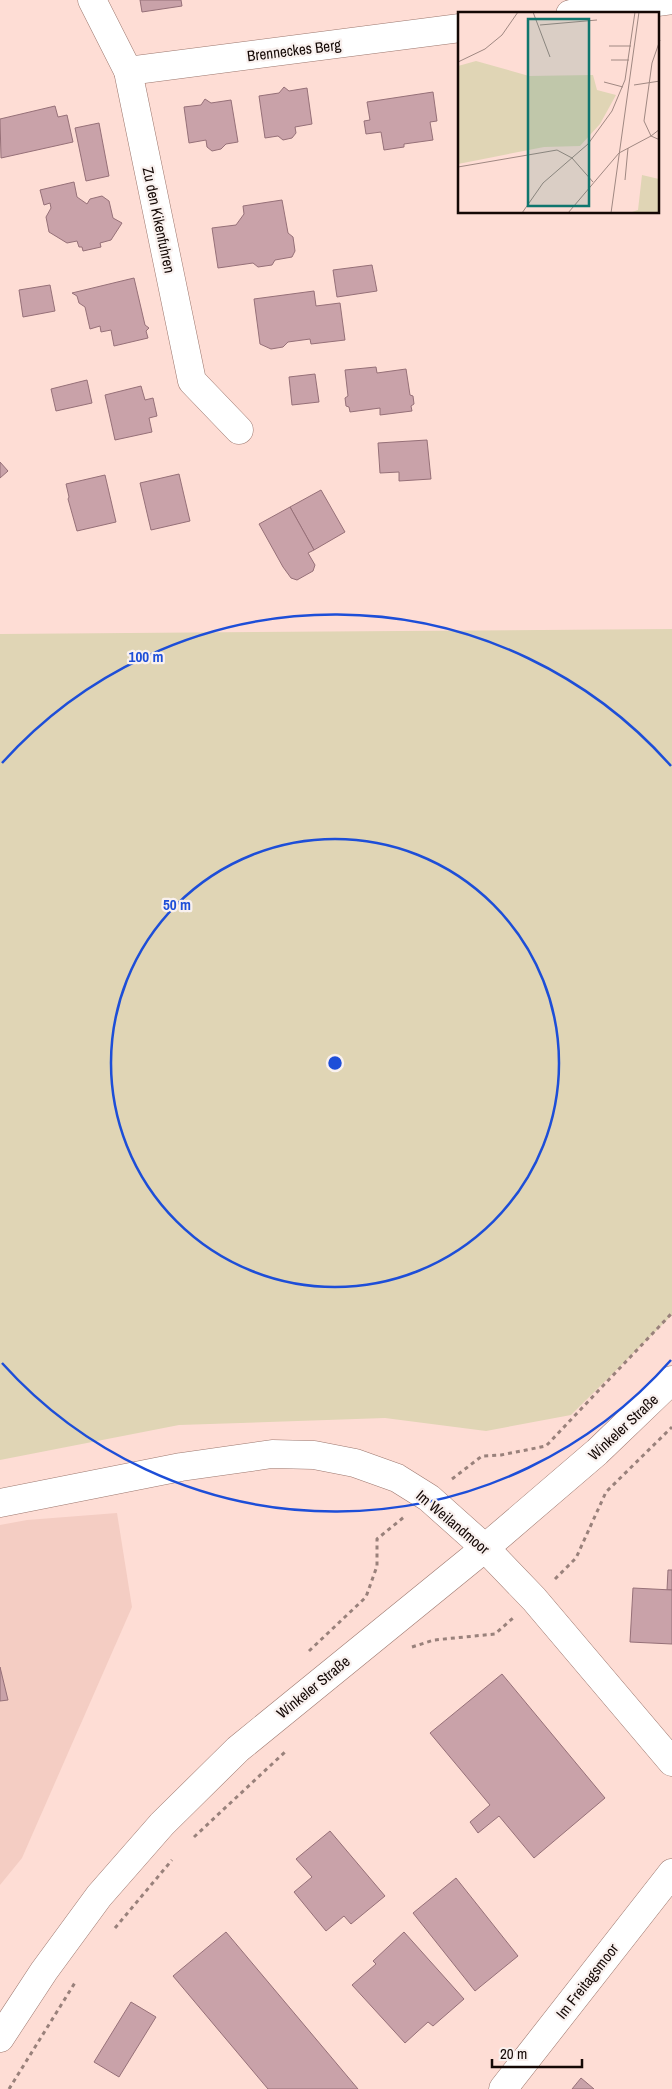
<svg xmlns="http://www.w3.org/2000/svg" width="672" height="2089" font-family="'Archivo Narrow',sans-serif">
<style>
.built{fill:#f4cdc3}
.green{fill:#e0d5b5}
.building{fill:#c9a2a9;stroke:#967078}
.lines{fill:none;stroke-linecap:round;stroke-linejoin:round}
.minor-casing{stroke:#9c776e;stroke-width:29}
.path{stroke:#99817b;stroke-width:3;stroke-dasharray:4 4;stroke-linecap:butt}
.minor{stroke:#fff;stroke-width:28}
.ring{fill:none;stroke:#1d4ed8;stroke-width:2.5}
.labels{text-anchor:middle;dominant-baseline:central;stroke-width:4.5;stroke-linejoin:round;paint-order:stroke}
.street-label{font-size:15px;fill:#140805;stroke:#f9f1ef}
.inset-road{fill:none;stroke:#a08882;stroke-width:1}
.view{fill:#0f766e;fill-opacity:0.15;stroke:#0f766e;stroke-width:2.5}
.inset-edge{fill:none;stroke:#140805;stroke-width:2.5}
.centre{fill:#1d4ed8;stroke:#f9f1ef;stroke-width:2.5}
.ring-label{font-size:15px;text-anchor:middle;font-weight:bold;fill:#1d4ed8;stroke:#f9f1ef;stroke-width:4.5;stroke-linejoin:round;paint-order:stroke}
</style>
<rect width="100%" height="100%" fill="#feddd5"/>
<path class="built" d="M117,1513L132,1607L22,1858L0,1885V1525L27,1520Z"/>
<path class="green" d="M672,629V1315L571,1415L486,1431L385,1418L179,1425L0,1460V634Z"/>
<g class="building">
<path d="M140,0H181L182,6L142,12Z"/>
<path d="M284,87L289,91L307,88L312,124L295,127L296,133L292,138L283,140L278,136L265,138L259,96L279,93Z"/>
<path d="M433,92L437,121L430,122L433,140L404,144V147L384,150L381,132L366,134L364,121L370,120L367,102Z"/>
<path d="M205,99L211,103L231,100L238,142L226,144L221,149L212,151L207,147L206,140L189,143L184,107L201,105Z"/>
<path d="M55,106L58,117L67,115L73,142L1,158L0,119Z"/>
<path d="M99,123L109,176L86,181L75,128Z"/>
<path d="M74,182L77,197L87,204L90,199L102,196L109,201L113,218L122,223L111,240L100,243L101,247L83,251L82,247H79L77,241L67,243L49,232L46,217L51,208L50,203L44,205L40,190Z"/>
<path d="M282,200L288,233L293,237L295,251L292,257L275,260L272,265L258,267L253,263L218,268L212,228L236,225L244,214L243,206Z"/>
<path d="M372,265L377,291L337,297L333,270Z"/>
<path d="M134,278L145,325L149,328L146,331L148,338L114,346L111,330L101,332L100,326L90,329L85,307L79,303L77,296L72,293Z"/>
<path d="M50,285L55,311L23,317L19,290Z"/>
<path d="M314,291L316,306L340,303L345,340L311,344L310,339L288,342L283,347L271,349L260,344L254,299Z"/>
<path d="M376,367L377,373L406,369L410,395L413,396L414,404L411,406L412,411L380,415V408L350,412L349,407L346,406L345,398L348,396L345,370Z"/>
<path d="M315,374L319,402L292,405L289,377Z"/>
<path d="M87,380L92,403L56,411L51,389Z"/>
<path d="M141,386L145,400L153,398L157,416L149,418L152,432L115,440L105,395Z"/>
<path d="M427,440L431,479L399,481V472L380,473L378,443Z"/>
<path d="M0,462L8,471L0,478Z"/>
<path d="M179,474L190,521L151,530L140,483Z"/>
<path d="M105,475L116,522L77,531L68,499L69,497L66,484Z"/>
<path d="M321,490L345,532L314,550L290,507Z"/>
<path d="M290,507L314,550L308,553L315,565L313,571L297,580L291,578L283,567L259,524Z"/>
<path d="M668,1570H672V1590H667Z"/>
<path d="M633,1588L672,1590V1644L630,1642Z"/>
<path d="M0,1667L8,1700L0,1701Z"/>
<path d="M502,1674L605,1798L534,1858L499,1816L478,1833L470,1822L490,1805L430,1733Z"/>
<path d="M330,1831L385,1896L351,1924L344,1916L326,1931L294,1892L312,1877L296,1859Z"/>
<path d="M456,1878L518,1956L475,1991L413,1913Z"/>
<path d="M226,1932L358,2089H268L173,1976Z"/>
<path d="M404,1932L464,1999L433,2026L428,2022L405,2043L352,1985L376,1964L373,1961Z"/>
<path d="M131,2002L156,2017L119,2077L94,2062Z"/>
<path d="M581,2078L594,2089H572Z"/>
</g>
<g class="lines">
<defs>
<g id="minor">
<path d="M92,0L128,71L192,381L239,430"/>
<path d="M570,14L672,0"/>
<path d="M128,71L460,28"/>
<path d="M0,1503L181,1467L272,1454L314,1455L355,1463L397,1478L429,1498L485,1548L534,1599L672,1762"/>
<path d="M0,2038L44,1971L99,1896L162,1824L238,1749L485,1548L597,1452L672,1380"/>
<path d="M503,2089L672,1873"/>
</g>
</defs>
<use href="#minor" class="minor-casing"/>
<g class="path">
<path d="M452,1479L482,1456L501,1455L546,1446L672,1313"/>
<path d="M555,1579L576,1558L606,1492L672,1427"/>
<path d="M412,1647L434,1640L495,1634L513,1618"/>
<path d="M309,1651L366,1597L377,1566V1539L404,1517"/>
<path d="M194,1837L286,1751"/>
<path d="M115,1928L172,1860"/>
<path d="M9,2089L76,1981"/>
</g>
<use href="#minor" class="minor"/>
</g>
<g class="ring">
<circle cx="335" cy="1063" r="224"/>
<path d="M671 1360A448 448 0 0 1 2 1363M2 763A448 448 0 0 1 671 766"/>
</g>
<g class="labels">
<g class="street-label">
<text transform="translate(294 50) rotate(-7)">Brenneckes Berg</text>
<text transform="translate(159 220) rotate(78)">Zu den Kikenfuhren</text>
<text transform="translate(623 1427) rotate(-43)">Winkeler Straße</text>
<text transform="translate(453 1522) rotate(40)">Im Weilandmoor</text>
<text transform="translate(313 1687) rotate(-39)">Winkeler Straße</text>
<text transform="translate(587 1981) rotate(-52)">Im Freitagsmoor</text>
</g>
</g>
<g transform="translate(458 12)">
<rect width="201" height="201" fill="#feddd5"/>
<path d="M18,49L71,64L135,63L139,78L158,83L142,112L122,134L86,135L0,152V54ZM184,163L201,167V201H171L180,198Z" fill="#e0d5b5"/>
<path class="inset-road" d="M75,0L92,45M82,13L139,8M202,28L194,51L186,109L193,124L202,117M151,34H173M153,48H171M0,50L27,37L44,23L60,0M146,70L165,75M176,73L202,69M0,155L99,138L114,146L135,170M167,168L170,136M64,201L85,171L130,132L154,99L167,68L177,0M110,201L161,141L193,124L202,128M153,201L181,0"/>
<path class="view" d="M70,7H131V194H70Z"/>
<rect width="201" height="201" class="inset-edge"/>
</g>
<circle cx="335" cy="1063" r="8" class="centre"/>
<g class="ring-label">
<text x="146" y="662">100 m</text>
<text x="177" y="910">50 m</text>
</g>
<path d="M492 2059v8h90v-8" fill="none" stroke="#140805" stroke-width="2.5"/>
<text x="500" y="2059" font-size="15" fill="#140805" stroke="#f9f1ef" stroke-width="4" paint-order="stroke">20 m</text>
</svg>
